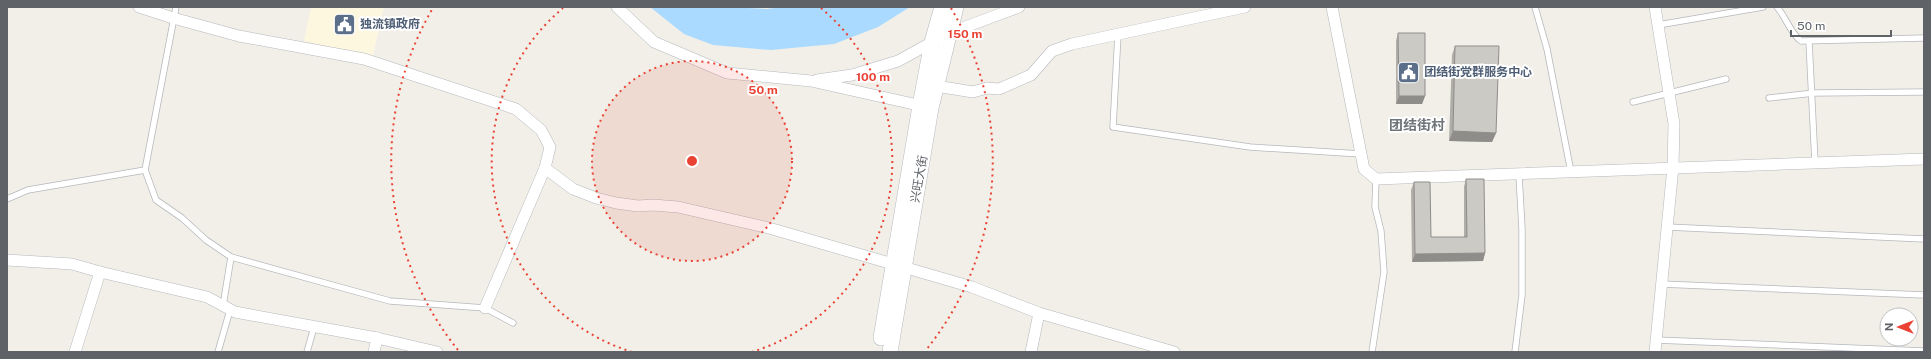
<svg xmlns="http://www.w3.org/2000/svg" width="1931" height="359" font-family="'Public Sans','Noto Sans SC',sans-serif">
<style>
.commercial{fill:#fef7e0}
.water{fill:#aadaff}
.lines{fill:none;stroke-linecap:round;stroke-linejoin:round}
.lane-casing{stroke:#b5b8bc;stroke-width:7}
.street-casing{stroke:#b5b8bc;stroke-width:12}
.secondary-casing{stroke:#b6babf;stroke-width:16}
.lane{stroke:#fff;stroke-width:5.5}
.street{stroke:#fff;stroke-width:11}
.secondary{stroke:#fff;stroke-width:15}
.wall{fill:#afaea9}
.shaded-wall{fill:#8f8d8a}
.building{fill:#cccac5;stroke:#8f8d8a}
.ring{fill:none;stroke:#ea4335;stroke-width:2;stroke-dasharray:2 4}
.labels{text-anchor:middle;dominant-baseline:central;stroke-width:4;stroke-linejoin:round;paint-order:stroke}
.service-label{font-size:12px;font-weight:bold;fill:#4e5e75;stroke:#fff;text-anchor:start}
.street-label{font-size:12px;fill:#5f6368;stroke:#fff}
.quarter-label{font-size:14px;font-weight:bold;fill:#70757a;stroke:#fff}
.centre{fill:#ea4335;stroke:#fff;stroke-width:2}
.ring-label{font-size:12px;text-anchor:middle;font-weight:bold;fill:#ea4335;stroke:#fff;stroke-width:4;stroke-linejoin:round;paint-order:stroke}
</style>
<rect width="100%" height="100%" fill="#f1efe8"/>
<path class="commercial" d="M311,7H384L373,56L304,41Z"/>
<path class="water" d="M650,7H724L767,9L782,7H910L878,27L834,44L771,50L713,45L684,34Z"/>
<g class="lines">
<defs>
<g id="lane">
<path d="M1535,7L1547,49L1571,172"/>
<path d="M1777,7C1786,17 1790,33 1801,41L1924,38"/>
<path d="M1658,25L1763,7"/>
<path d="M1118,34L1113,127L1250,147L1361,154"/>
<path d="M1809,41L1815,163"/>
<path d="M1769,98L1814,93L1924,92"/>
<path d="M1633,102L1726,79"/>
<path d="M145,170L156,200L182,218L206,240L231,257L390,301L485,308L513,323"/>
<path d="M7,199L28,190L145,170L176,7"/>
<path d="M1667,227L1924,239"/>
<path d="M1661,284L1924,295"/>
<path d="M223,306L231,257"/>
<path d="M1656,340L1924,351"/>
<path d="M218,352L230,310"/>
<path d="M307,352L314,327"/>
<path d="M1372,352L1384,272L1381,231L1375,207L1376,179"/>
<path d="M1515,352L1522,295V229L1519,175"/>
</g>
<g id="street">
<path d="M139,7L173,18L239,36L364,59L516,109L541,130L550,147L545,168L573,189L596,198L616,203L638,206L653,205L678,207L769,228L972,287L1039,313L1174,352"/>
<path d="M617,7L654,42L727,73L811,81L927,107"/>
<path d="M1332,7L1364,169L1376,179L1924,159"/>
<path d="M1655,7L1674,124L1673,167L1655,352"/>
<path d="M817,80L852,75L898,61L949,33L1019,7"/>
<path d="M930,85L973,92L987,88L999,89L1031,75L1052,51L1072,44L1245,7"/>
<path d="M7,260L72,264L100,272L207,297L235,312L377,338L437,352"/>
<path d="M485,308L545,168"/>
<path d="M75,352L100,272"/>
<path d="M374,352L377,338"/>
<path d="M1031,352L1039,313"/>
</g>
<g id="secondary">
<path d="M881,338L920,106L932,42L942,7"/>
<path d="M890,352L931,108L956,7"/>
</g>
</defs>
<use href="#lane" class="lane-casing"/>
<use href="#street" class="street-casing"/>
<use href="#secondary" class="secondary-casing"/>
<use href="#lane" class="lane"/>
<use href="#street" class="street"/>
<use href="#secondary" class="secondary"/>
</g>
<g class="wall">
<path d="M1398,33L1425,96L1422,104H1396V41Z"/>
<path d="M1455,46L1496,133L1492,142L1449,141L1452,55Z"/>
<path d="M1466,179L1485,253L1483,261L1412,262L1411,190L1414,182L1431,237H1464V187Z"/>
</g>
<g class="shaded-wall">
<path d="M1399,96H1425L1422,104H1396Z"/>
<path d="M1453,131L1496,133L1492,142L1449,141Z"/>
<path d="M1485,253L1483,261L1412,262L1415,254Z"/>
</g>
<g class="building">
<path d="M1398,33H1425V96H1399Z"/>
<path d="M1455,46H1499L1496,133L1453,131Z"/>
<path d="M1466,179H1484L1485,253L1415,254L1414,182H1430L1431,237H1467Z"/>
</g>
<circle cx="692" cy="161" r="100" fill="#ea4335" fill-opacity=".12"/>
<g class="ring">
<circle cx="692" cy="161" r="100"/>
<path d="M632 352A200 200 0 0 1 563 8M821 8A200 200 0 0 1 752 352"/>
<path d="M458 350A301 301 0 0 1 433 8M951 8A301 301 0 0 1 926 350"/>
</g>
<defs>
<symbol id="civic-square" viewBox="-11 -11 22 22"><rect x="-9" y="-9" width="18" height="18" rx="4" fill="#5c6f8a" stroke="#fff"/><path d="M-.6-6.5H3V-4.5H.6V-3L4-1V1h2V6H-6V1h2V-1L-.6-3ZM-1.2 2.5V6h2.4V2.5Z" fill="#fff"/></symbol>
</defs>
<g fill-rule="evenodd">
<use href="#civic-square" x="332" y="12" width="25" height="25"/>
<use href="#civic-square" x="1396" y="60" width="25" height="25"/>
</g>
<g class="labels">
<g class="service-label">
<text x="360" y="24">独流镇政府</text>
<text x="1424" y="72">团结街党群服务中心</text>
</g>
<g class="street-label">
<text transform="translate(919 179) rotate(-80)">兴旺大街</text>
</g>
<g class="quarter-label">
<text x="1417" y="125">团结街村</text>
</g>
</g>
<circle cx="692" cy="161" r="6" class="centre"/>
<g class="ring-label">
<text x="965" y="38">150 m</text>
<text x="873" y="81">100 m</text>
<text x="763" y="94">50 m</text>
</g>
<rect width="1931" height="359" fill="none" stroke="#5f6368" stroke-width="16"/>
<g transform="translate(1899 327) rotate(270)"><circle r="19" fill="#ffffff" stroke="#bfc1c3"/>
<path d="M0-3L7 15L0 10L-7 15Z" fill="#ea4335"/>
<text y="-6" font-size="11" font-weight="bold" text-anchor="middle" fill="#5f6368">N</text>
</g>
<path d="M1791 30v6h100v-6" fill="none" stroke="#5f6368" stroke-width="2"/>
<text x="1797" y="30" font-size="12" fill="#5f6368" stroke="#ffffff" stroke-width="3" paint-order="stroke">50 m</text>
</svg>
